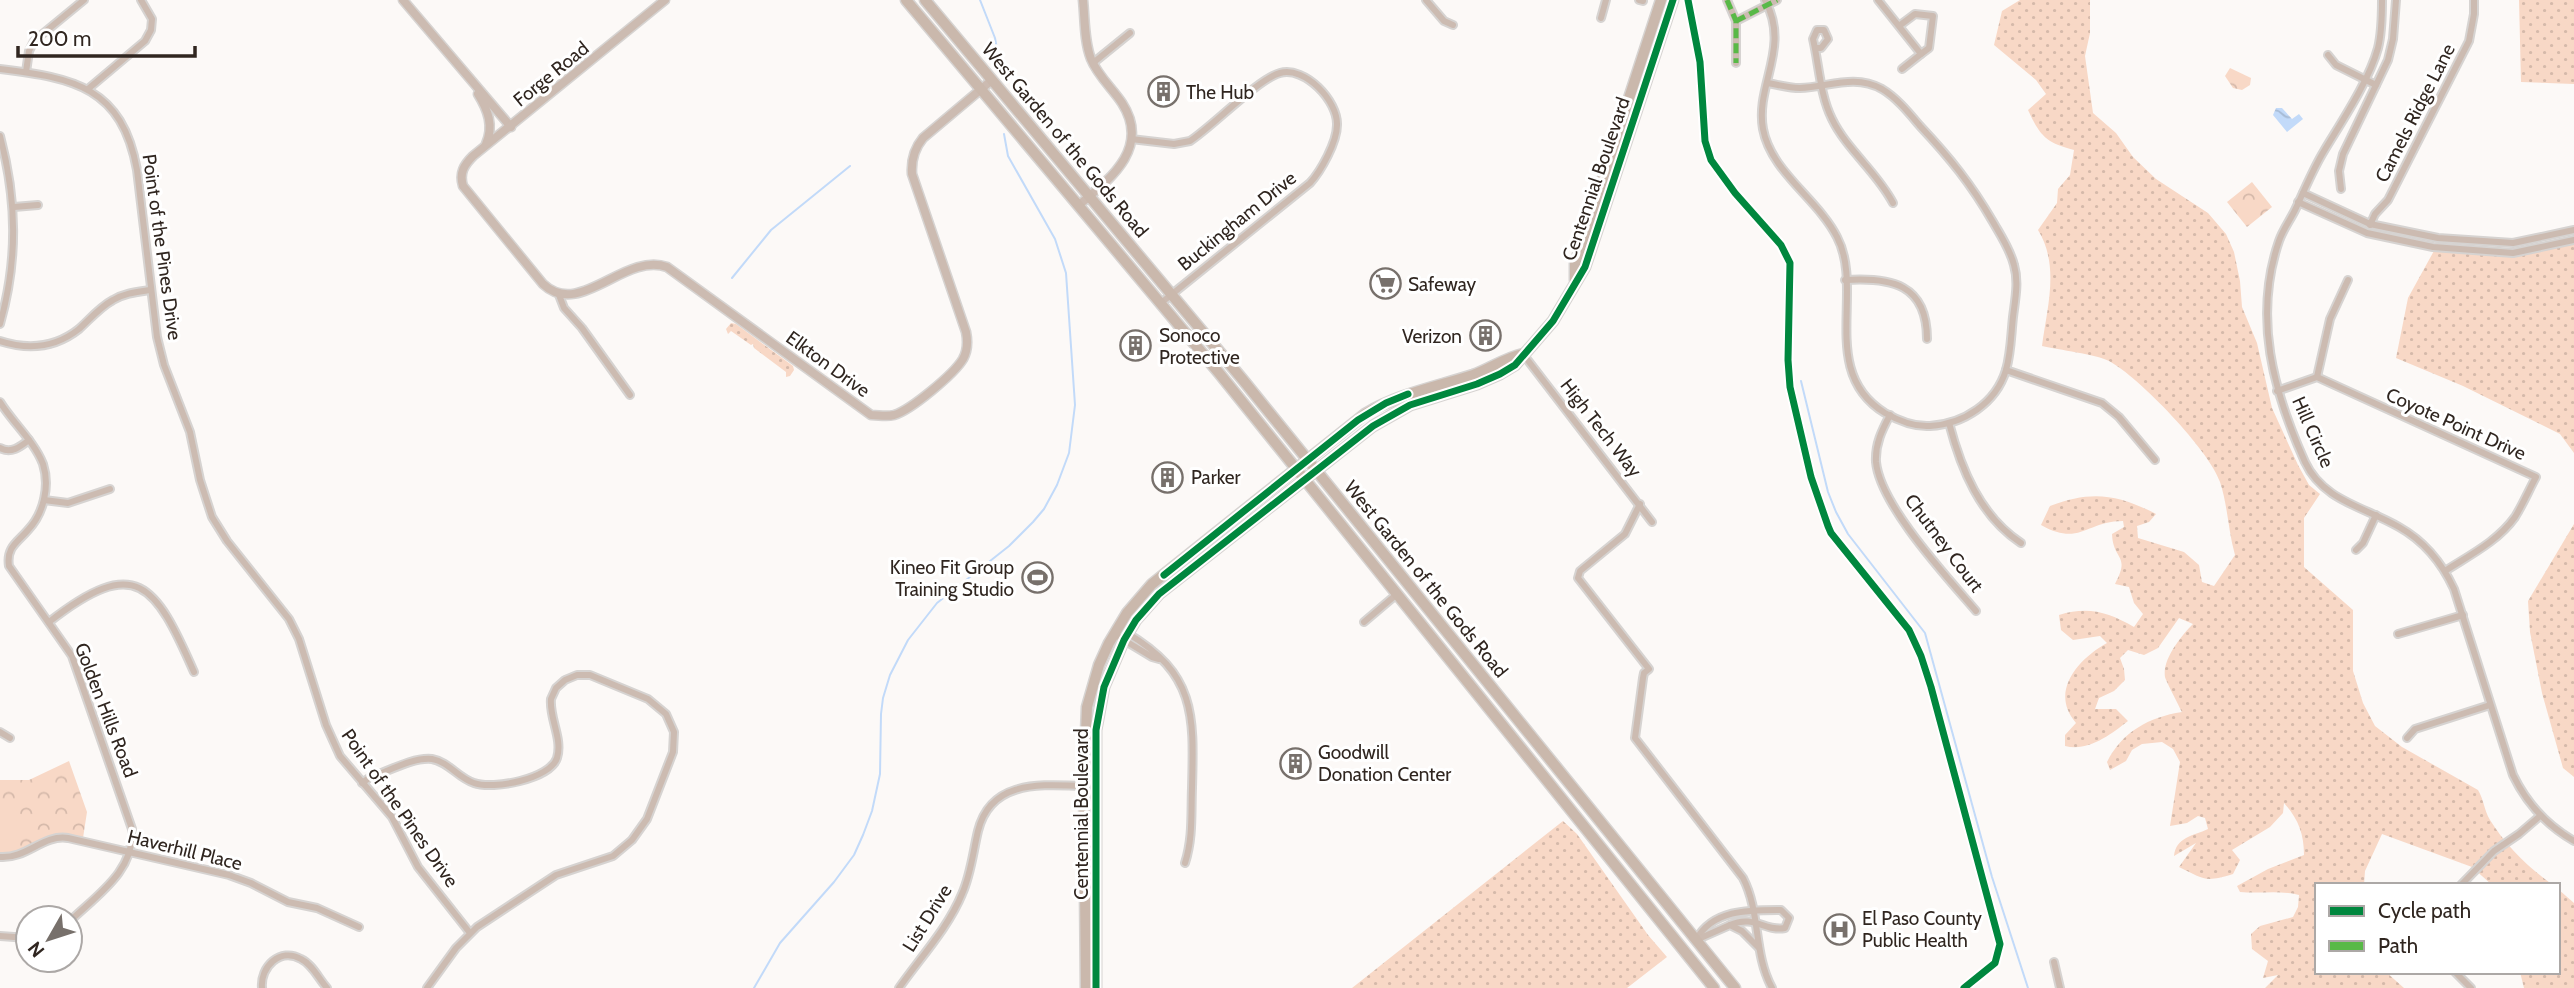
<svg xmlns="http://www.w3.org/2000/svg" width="2574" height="988" font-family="Cabin,sans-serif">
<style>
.grass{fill:url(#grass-dots)}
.park{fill:url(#park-crowns)}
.pitch{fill:#f8d8c6}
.water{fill:url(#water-waves)}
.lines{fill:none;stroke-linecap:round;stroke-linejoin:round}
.stream{stroke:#c2daf9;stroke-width:2}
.minor-casing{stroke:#d6d3d1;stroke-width:10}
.tertiary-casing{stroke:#d6d3d1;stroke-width:11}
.primary-casing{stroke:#d6d3d1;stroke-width:13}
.minor{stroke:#ccbbb1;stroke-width:6}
.tertiary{stroke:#ccbbb1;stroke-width:8}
.primary{stroke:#cab8ac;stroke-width:10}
.quiet{stroke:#58b947;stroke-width:5;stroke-dasharray:10 5;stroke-linecap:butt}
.cycleway-casing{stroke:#fff;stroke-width:11}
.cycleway{stroke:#00873e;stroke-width:7}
.labels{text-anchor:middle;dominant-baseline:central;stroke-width:6;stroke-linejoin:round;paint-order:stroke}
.street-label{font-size:19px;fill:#302620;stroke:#fff}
.poi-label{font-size:19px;fill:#302620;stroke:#fff;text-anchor:start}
</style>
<defs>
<pattern id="grass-dots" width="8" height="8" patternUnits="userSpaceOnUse" patternTransform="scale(1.75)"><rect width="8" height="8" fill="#f8d8c6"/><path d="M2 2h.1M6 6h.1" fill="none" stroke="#d5b9aa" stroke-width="1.8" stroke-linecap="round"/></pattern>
<pattern id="park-crowns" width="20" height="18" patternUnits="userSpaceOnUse" patternTransform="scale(1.75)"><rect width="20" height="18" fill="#f8d8c6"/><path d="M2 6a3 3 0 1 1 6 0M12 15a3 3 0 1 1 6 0" fill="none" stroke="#d5b9aa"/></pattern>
<pattern id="water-waves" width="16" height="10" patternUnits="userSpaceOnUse" patternTransform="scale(1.75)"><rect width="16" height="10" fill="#c2daf9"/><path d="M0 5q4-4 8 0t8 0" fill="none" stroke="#a7bbd5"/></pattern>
</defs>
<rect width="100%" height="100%" fill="#fcf9f7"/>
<g class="grass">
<path d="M2020,0H2090V33L2085,56L2093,113L2116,133L2133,157L2156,179L2208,213L2226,234L2234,252L2240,281L2242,307L2257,343L2272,408L2298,465L2309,485L2320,494L2304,518V567L2353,610V671L2363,703L2375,726L2402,747L2478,790C2484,800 2484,810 2490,820C2506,846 2529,868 2553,885H2492L2472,867L2382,834L2365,871L2364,885H2317V972H2386L2404,988H2265L2278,975L2263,978L2268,961L2252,949L2251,934L2260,926L2293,917L2298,907L2299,895C2279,890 2261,894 2240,892L2237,886L2268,869L2304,855C2304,833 2298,819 2284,803L2283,813L2270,827L2232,850L2240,860L2233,874C2204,883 2204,879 2179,867L2196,843L2174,856C2176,837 2193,836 2208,829L2205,818L2198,816L2187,823L2170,826L2180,762L2173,749L2162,742L2142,744L2132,750L2126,761L2110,770L2107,762C2122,732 2149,717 2182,712C2179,706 2166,681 2165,677C2162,659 2182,635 2193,624L2179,618L2158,648L2144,655L2128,650L2120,658L2124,669L2125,680L2114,691L2099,698L2095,709H2116L2128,721C2110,735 2088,752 2065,746V735L2076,723C2049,692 2078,659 2107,643L2100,636L2073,640L2061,630L2059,615C2088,606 2108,612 2134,627L2143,614L2134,603L2129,587L2115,584C2131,554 2113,561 2112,534L2124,527L2123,521C2086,521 2080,547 2041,525L2050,506C2091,490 2118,494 2156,514L2149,522L2137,526L2138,538L2184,552L2199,565L2202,582L2214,586L2235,555C2228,531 2228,506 2220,482C2210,451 2139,377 2109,361C2095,354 2059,350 2042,346C2047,307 2060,266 2038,230L2057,203L2058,189L2070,175L2074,150C2046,143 2040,136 2028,110L2046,94L2036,80L1994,45L2002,11Z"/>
<path d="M2519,0H2574V84L2521,82Z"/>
<path d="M2574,243V453L2560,434L2463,386L2396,358L2408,298L2435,249L2509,256Z"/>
<path d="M731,323L736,324L793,366L794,370L790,376L786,377V372L754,348L753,344L751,345L731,331L728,334L726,329Z"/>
<path d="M2574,524V777L2563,768L2542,693L2530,632L2528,601Z"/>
<path d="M1563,821L1577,834L1648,935L1667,957L1627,988H1352Z"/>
<path d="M2558,889L2574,903V988H2524L2520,972H2558Z"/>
</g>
<g class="park">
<path d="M2230,68L2251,78L2250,85L2242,90L2233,88L2225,76Z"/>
<path d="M2252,182L2272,207L2247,227L2227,202Z"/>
<path d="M69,761L87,812L83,838L55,834L19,852L0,853V780H29Z"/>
</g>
<path class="pitch" d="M0,807H14L16,810L17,840L0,839Z"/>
<path class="water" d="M2276,108H2282L2292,119L2299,114L2303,119L2287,132L2273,115Z"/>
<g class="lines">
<g class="stream">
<path d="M980,0L995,38L1001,71"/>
<path d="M732,278L771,230L850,166"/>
<path d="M1801,381L1828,492L1836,512L1848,534L1925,633L1992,877L2028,988"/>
<path d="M754,988L780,943L834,882L854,855L863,835L872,811L880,774L881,714L883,698L890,675L908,640L937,603L1009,546L1033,522L1044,509L1057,485L1069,453L1075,405L1066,273L1055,239L1008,156L1004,134"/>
</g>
<defs>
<g id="minor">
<path d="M1426,0L1444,21L1453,25"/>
<path d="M1639,0L1643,1"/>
<path d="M1727,0L1736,21V63"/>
<path d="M1765,0C1791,48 1755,85 1763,129C1771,172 1818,199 1837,237C1865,290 1818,372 1885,413C1899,421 1914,427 1930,426C1964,424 1996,403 2006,370C2011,353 2011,335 2013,317C2015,300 2019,282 2014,265C2010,249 2001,236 1993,222C1971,184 1950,158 1920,126C1909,113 1897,98 1882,89C1854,74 1829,87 1800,88C1789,88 1779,85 1768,83"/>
<path d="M1878,0L1921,54L1929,48L1933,16L1915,14L1899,26"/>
<path d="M2382,0C2382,16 2382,32 2378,48C2369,81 2342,121 2324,151C2313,169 2305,189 2296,208C2291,219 2283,229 2279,241C2253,317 2273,391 2305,462C2323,501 2365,507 2399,527C2424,541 2442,563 2454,589L2513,775C2527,804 2546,825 2574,841"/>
<path d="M1601,18L1606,0"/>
<path d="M1736,21L1777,0"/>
<path d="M1815,48H1821L1828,39L1824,30H1817L1813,39C1819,65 1820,95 1832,119C1847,150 1877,172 1893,203"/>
<path d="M2328,55L2336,65L2376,85"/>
<path d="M1093,63L1130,33"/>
<path d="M0,69C74,78 122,87 137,170L157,337L164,365L190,432L200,480L212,517L227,541L289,619L299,639L326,725L340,756L392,817L418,867L470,933"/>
<path d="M1902,69L1921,54"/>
<path d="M26,72L29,51L34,41L84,0"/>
<path d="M88,89L145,41L151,30L152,19L141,0"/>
<path d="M0,136C17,200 18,260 0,324"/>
<path d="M1131,139L1174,144L1190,141C1213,126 1258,79 1280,73C1305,66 1338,101 1337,125C1337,142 1321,171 1310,183L1161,303"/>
<path d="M2341,189L2339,171L2343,154L2388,60L2393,39L2396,0"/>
<path d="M2303,193L2370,224L2438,238L2513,243L2574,230"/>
<path d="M2298,202L2367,233L2433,247L2513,253L2574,240"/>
<path d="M14,207L38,205"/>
<path d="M2370,225L2375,214L2388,200L2469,41L2474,14V0"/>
<path d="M1845,280C1891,277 1927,284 1927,339"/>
<path d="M559,295L564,308L582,328L630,395"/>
<path d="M0,341C28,350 55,348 79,329C90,319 100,307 113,300C125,293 137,292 150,290"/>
<path d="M1523,354L1652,522"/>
<path d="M2006,370L2102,403L2119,417L2155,460"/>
<path d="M2317,377L2330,319L2348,280"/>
<path d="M2277,391L2317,377L2536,477C2529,490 2523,504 2515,517C2498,541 2470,555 2445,571"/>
<path d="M0,402C13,423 34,441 43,464C50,486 44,513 28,530C18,542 6,547 9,566L72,656L132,829C135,871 97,895 70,921"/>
<path d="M1890,415C1882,430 1875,444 1876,462C1880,505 1947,577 1976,611"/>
<path d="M1949,423C1961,469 1980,516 2021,543"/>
<path d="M0,448C11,454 20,447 29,440"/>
<path d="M44,500L68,503L110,489"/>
<path d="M1640,504L1625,534L1580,571L1578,578L1649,669L1644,673L1643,678L1635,738L1743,878C1761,913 1753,953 1772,988"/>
<path d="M2356,550L2363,543L2376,515"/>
<path d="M49,622C136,554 155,583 194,672"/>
<path d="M1364,622L1397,594"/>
<path d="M1127,633C1196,674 1194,715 1192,788C1191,814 1193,838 1185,863"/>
<path d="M1114,634L1152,657L1159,659"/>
<path d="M2398,634L2463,615"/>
<path d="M0,732L10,738"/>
<path d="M2407,738L2415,729L2490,705"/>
<path d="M362,783L369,778C387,772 412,757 432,759C449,762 458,778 474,783C493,790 550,779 557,758C563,739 549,718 551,699L556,688L565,680L577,675H590L648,699L666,714L674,732L673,752L647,819L632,840L613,856L556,875L477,927L456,948L427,988"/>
<path d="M0,857C27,859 43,834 68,838L229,875L251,883L288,902L317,908L359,927"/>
<path d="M2461,885L2494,851L2519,834L2540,816"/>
<path d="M0,936L28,938"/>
<path d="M1696,940C1713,909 1750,910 1781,910L1789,918L1785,928C1765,932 1754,914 1730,925"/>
<path d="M1696,940L1730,925L1742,931L1759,948"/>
<path d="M2054,962L2060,988"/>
<path d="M2455,972L2471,988"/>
<path d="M262,988C260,967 280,947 301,959C312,964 319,979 327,988"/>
<path d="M899,988C920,958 948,928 962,894C971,874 973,852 978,831C991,778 1044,785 1086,786"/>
</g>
<g id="tertiary">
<path d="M403,0L511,127"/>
<path d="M665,0L473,156C464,165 459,173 463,186L543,284C580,319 624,252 667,267L871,415C879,415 886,417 894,415C911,410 954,374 963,359C968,350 968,342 966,332L912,174C911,160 914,149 923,138L992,80"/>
<path d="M478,94C488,110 494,126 486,144"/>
<path d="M1079,205C1110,179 1151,148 1122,103C1112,88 1098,76 1091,59C1084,41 1085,19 1083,0"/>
</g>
<g id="primary">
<path d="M906,0L1219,373L1714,988"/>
<path d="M925,0L1243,380L1735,988"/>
<path d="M1575,280V264L1661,0"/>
<path d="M1086,988L1084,785L1087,707L1099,665L1109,643L1127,613L1152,584L1365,414C1398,394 1436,387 1473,375C1490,369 1505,358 1523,354"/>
<path d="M1096,988V730L1104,687L1124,640L1136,620L1159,594L1373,426L1410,405L1477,384L1500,374L1515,365L1553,321L1585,267L1673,0"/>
</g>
</defs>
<use href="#minor" class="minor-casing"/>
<use href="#tertiary" class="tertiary-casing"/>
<use href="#primary" class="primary-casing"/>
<use href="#minor" class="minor"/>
<use href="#tertiary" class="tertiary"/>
<use href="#primary" class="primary"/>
<g class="quiet">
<path d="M1727,0L1736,21V63"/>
<path d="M1736,21L1777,0"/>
</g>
<defs>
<g id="cycleway">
<path d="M1688,0L1700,62L1705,141L1711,160L1735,193L1781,245L1790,263L1788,360L1790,387L1811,477L1828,526L1831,533L1909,630L1921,656L1931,687L2000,944L1995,963L1964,988"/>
<path d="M1164,575L1358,420L1386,403L1408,394"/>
<path d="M1096,988V730L1104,687L1124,640L1136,620L1159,594L1373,426L1410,405L1477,384L1500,374L1515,365L1553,321L1585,267L1673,0"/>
</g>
</defs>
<use href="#cycleway" class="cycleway-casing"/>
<use href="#cycleway" class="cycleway"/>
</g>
<defs>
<symbol id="building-ring" viewBox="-11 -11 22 22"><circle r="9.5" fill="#fff" stroke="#77706b" stroke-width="1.5"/><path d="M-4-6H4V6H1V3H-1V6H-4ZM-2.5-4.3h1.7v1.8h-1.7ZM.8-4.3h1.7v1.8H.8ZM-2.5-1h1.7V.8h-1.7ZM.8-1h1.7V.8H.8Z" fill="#77706b"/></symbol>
<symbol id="supermarket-ring" viewBox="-11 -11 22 22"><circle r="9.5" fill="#fff" stroke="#77706b" stroke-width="1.5"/><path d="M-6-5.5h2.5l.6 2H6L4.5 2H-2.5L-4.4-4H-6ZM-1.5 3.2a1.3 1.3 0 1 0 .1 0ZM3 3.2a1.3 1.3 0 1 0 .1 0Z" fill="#77706b"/></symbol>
<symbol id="stadium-ring" viewBox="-11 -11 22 22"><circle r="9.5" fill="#fff" stroke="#77706b" stroke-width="1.5"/><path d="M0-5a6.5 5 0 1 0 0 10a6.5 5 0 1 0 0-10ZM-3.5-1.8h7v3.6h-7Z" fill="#77706b"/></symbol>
<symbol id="hospital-ring" viewBox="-11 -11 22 22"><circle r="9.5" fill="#fff" stroke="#77706b" stroke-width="1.5"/><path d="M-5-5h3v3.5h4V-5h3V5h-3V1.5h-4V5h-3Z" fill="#77706b"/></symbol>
</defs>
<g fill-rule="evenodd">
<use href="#building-ring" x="1146" y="74" width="35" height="35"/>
<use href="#supermarket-ring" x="1368" y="266" width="35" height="35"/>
<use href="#building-ring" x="1468" y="318" width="35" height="35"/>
<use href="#building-ring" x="1118" y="328" width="35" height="35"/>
<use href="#building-ring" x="1150" y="460" width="35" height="35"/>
<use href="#stadium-ring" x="1020" y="560" width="35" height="35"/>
<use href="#building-ring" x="1278" y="746" width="35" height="35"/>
<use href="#hospital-ring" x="1822" y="912" width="35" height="35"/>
</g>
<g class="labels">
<g class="street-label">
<text transform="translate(551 74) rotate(-39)">Forge Road</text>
<text transform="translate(2415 113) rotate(-63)">Camels Ridge Lane</text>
<text transform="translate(1065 140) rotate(50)">West Garden of the Gods Road</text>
<text transform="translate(1596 179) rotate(-71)">Centennial Boulevard</text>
<text transform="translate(1237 221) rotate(-39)">Buckingham Drive</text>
<text transform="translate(162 247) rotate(82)">Point of the Pines Drive</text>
<text transform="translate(828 364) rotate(36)">Elkton Drive</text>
<text transform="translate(2456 424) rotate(24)">Coyote Point Drive</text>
<text transform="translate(1601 428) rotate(52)">High Tech Way</text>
<text transform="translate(2313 432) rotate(66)">Hill Circle</text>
<text transform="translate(1944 543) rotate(53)">Chutney Court</text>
<text transform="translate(1426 579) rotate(51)">West Garden of the Gods Road</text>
<text transform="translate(106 710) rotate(69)">Golden Hills Road</text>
<text transform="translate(400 808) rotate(55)">Point of the Pines Drive</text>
<text transform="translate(1081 814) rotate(-90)">Centennial Boulevard</text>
<text transform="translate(185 850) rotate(14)">Haverhill Place</text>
<text transform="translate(927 918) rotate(-58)">List Drive</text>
</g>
<g class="poi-label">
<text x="1186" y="92">The Hub</text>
<text x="1408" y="284">Safeway</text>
<text x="1159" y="335">Sonoco<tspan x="1159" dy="22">Protective</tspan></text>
<text x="1462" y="336" text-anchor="end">Verizon</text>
<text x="1191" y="477">Parker</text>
<text x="1014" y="567" text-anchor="end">Kineo Fit Group<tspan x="1014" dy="22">Training Studio</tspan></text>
<text x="1318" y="752">Goodwill<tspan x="1318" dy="22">Donation Center</tspan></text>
<text x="1862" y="918">El Paso County<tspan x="1862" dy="22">Public Health</tspan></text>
</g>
</g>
<rect x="2315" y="883" width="245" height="91" fill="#ffffff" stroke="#aca8a6" stroke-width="2"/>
<rect x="2329" y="906" width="35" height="10" fill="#00873e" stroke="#aca8a6" stroke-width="2"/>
<text x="2378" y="918" font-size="21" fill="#302620">Cycle path</text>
<rect x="2329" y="941" width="35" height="10" fill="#58b947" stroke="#aca8a6" stroke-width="2"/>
<text x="2378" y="953" font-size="21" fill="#302620">Path</text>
<g transform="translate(49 939) rotate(231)"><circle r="33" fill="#ffffff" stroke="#aca8a6" stroke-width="2"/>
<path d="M0-5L12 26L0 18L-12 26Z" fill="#77706b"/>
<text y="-10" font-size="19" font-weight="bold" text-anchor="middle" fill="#302620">N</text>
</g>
<path d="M18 46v10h177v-10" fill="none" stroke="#302620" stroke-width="3.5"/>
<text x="28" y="46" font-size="21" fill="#302620" stroke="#ffffff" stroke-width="5" paint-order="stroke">200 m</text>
</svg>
